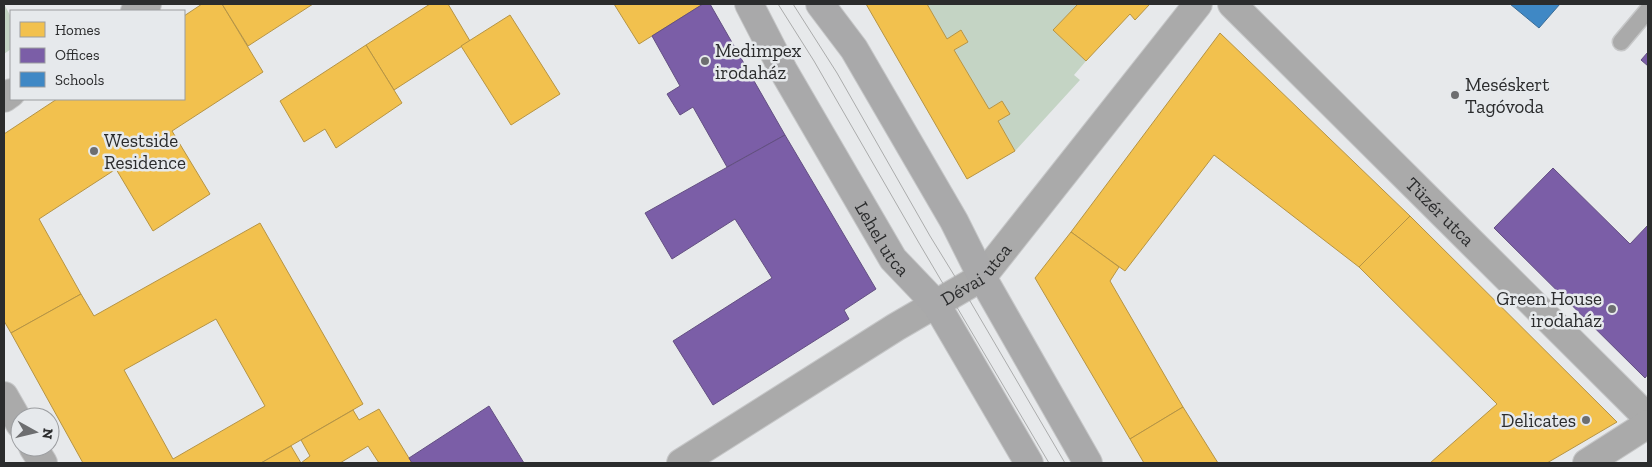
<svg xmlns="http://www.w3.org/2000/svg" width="1652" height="467" font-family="'Zilla Slab',serif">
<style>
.green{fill:#c4d4c4}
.homes{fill:#f2c14e;stroke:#b69444;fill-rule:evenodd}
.offices{fill:#7b5ea7;stroke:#634f82}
.schools{fill:#3f88c5;stroke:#396c97}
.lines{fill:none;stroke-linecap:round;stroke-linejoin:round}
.service-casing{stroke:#c6c7c8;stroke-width:19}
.minor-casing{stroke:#c6c7c8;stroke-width:30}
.secondary-casing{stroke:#c6c7c8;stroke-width:30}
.service{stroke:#aaa;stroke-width:16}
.minor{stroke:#aaa;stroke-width:28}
.secondary{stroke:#a9a9aa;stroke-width:28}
.tram{stroke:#abacac;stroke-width:1}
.poi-dot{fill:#6d6e70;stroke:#e6e9ec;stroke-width:2}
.labels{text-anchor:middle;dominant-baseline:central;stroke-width:5;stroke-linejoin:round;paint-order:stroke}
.poi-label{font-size:19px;fill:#2b2c2d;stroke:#e6e9ec;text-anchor:start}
.street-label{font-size:19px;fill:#2b2c2d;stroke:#e6e9ec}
</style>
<rect width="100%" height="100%" fill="#e7e9eb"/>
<g class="green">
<path d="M4,4L11,17V49L4,54Z"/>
<path d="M927,4H1078L1053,30L1086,61L1074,75L1080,80L1015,151L998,121L1009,114L1002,101L989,109L954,50L968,42L962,31L947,39Z"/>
</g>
<g class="homes">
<path d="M202,4H222L263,72L172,131L210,194L153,231L116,169L39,219L81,294L11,333L4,321V134L57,99H184V16Z"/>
<path d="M222,4H313L248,46Z"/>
<path d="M430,4H448L470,41L394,90L366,45Z"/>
<path d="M614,4H703L639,44Z"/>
<path d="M866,4H927L947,39L961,30L968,42L954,50L989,109L1002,101L1010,114L998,121L1015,151L967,179Z"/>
<path d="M1078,4H1147L1149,5L1135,20L1130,14L1086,61L1053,30Z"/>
<path d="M510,15L560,94L511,125L461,46Z"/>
<path d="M1220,33L1410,216L1359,267L1214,155L1125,271L1071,232Z"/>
<path d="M366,45L402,103L336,148L325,129L304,142L280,101Z"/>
<path d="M1410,216L1617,422L1547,463H1430L1497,404L1359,267Z"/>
<path d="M260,223L363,404L261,463H83L11,333L81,294L94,316ZM216,319L265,406L173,459L124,370Z"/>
<path d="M1071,232L1119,267L1110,281L1183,407L1130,439L1035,278Z"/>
<path d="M1183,407L1218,463H1144L1130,439Z"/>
<path d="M379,409L412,463H379L368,446L340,463H301L310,456L301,440L353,410L359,420Z"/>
<path d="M291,446L301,463H261Z"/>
</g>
<g class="offices">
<path d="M703,4H710L785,135L727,167L693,107L680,115L667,94L680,86L652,36Z"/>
<path d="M1648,52V66L1641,60Z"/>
<path d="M785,135L876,289L844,310L849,319L713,405L673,341L772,278L735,219L672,259L645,213Z"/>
<path d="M1553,168L1630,244L1648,225V374L1645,378L1494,228Z"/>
<path d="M489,406L524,463H412L409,458Z"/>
</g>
<path class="schools" d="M1510,4H1560L1539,28Z"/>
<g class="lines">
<defs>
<path id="service" d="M1621,42L1648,10"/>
<g id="minor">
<path id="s1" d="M1232,4L1648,418"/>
<path d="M135,11L147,4"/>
<path d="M4,98L11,93"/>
<path d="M4,396L20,424"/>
<path d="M33,447L43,463"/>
<path id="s2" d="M681,463L896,327L982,277L1198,4"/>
<path d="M1587,463L1648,424"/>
</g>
<g id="secondary">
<path id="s3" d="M749,4L783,70L893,259L936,304L1029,463"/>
<path d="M820,4L854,49L954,221L982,277L1088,463"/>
</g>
</defs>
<use href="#service" class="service-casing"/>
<use href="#minor" class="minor-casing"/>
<use href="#secondary" class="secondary-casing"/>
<use href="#service" class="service"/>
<use href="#minor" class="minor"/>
<use href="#secondary" class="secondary"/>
<g class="tram">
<path d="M778,4L814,61L919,243L1049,463"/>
<path d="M793,4L837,73L930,236L970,301L1065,463"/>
</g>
</g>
<g class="poi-dot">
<circle cx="705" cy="61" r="5"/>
<circle cx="1455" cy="95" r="5"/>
<circle cx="94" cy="151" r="5"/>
<circle cx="1612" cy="309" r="5"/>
<circle cx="1586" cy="420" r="5"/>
</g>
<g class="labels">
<g class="poi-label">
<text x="715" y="50">Medimpex<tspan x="715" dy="22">irodaház</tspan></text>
<text x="1465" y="84">Meséskert<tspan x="1465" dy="22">Tagóvoda</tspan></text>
<text x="104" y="140">Westside<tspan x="104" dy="22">Residence</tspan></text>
<text x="1602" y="298" text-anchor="end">Green House<tspan x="1602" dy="22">irodaház</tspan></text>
<text x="1576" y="420" text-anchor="end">Delicates</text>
</g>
<g class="street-label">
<text stroke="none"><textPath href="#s1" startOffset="294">Tüzér utca</textPath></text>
<text stroke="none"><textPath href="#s3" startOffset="270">Lehel utca</textPath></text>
<text stroke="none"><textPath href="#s2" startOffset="351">Dévai utca</textPath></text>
</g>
</g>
<rect width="1652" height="467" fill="none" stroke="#2b2c2d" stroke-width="10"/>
<rect x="10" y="10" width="175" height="90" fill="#e6e9ec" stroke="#9b9da0"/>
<rect x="20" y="22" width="25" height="15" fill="#f2c14e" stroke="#9b9da0"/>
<text x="55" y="35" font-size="15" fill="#2b2c2d">Homes</text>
<rect x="20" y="48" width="25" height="15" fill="#7b5ea7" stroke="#9b9da0"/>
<text x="55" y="60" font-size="15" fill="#2b2c2d">Offices</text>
<rect x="20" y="72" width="25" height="15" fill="#3f88c5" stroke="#9b9da0"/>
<text x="55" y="85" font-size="15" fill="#2b2c2d">Schools</text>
<g transform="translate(35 432) rotate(98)"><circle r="24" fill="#e6e9ec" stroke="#9b9da0"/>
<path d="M0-4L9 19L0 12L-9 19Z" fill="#6d6e70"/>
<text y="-8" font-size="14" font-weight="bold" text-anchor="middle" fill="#2b2c2d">N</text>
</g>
</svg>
